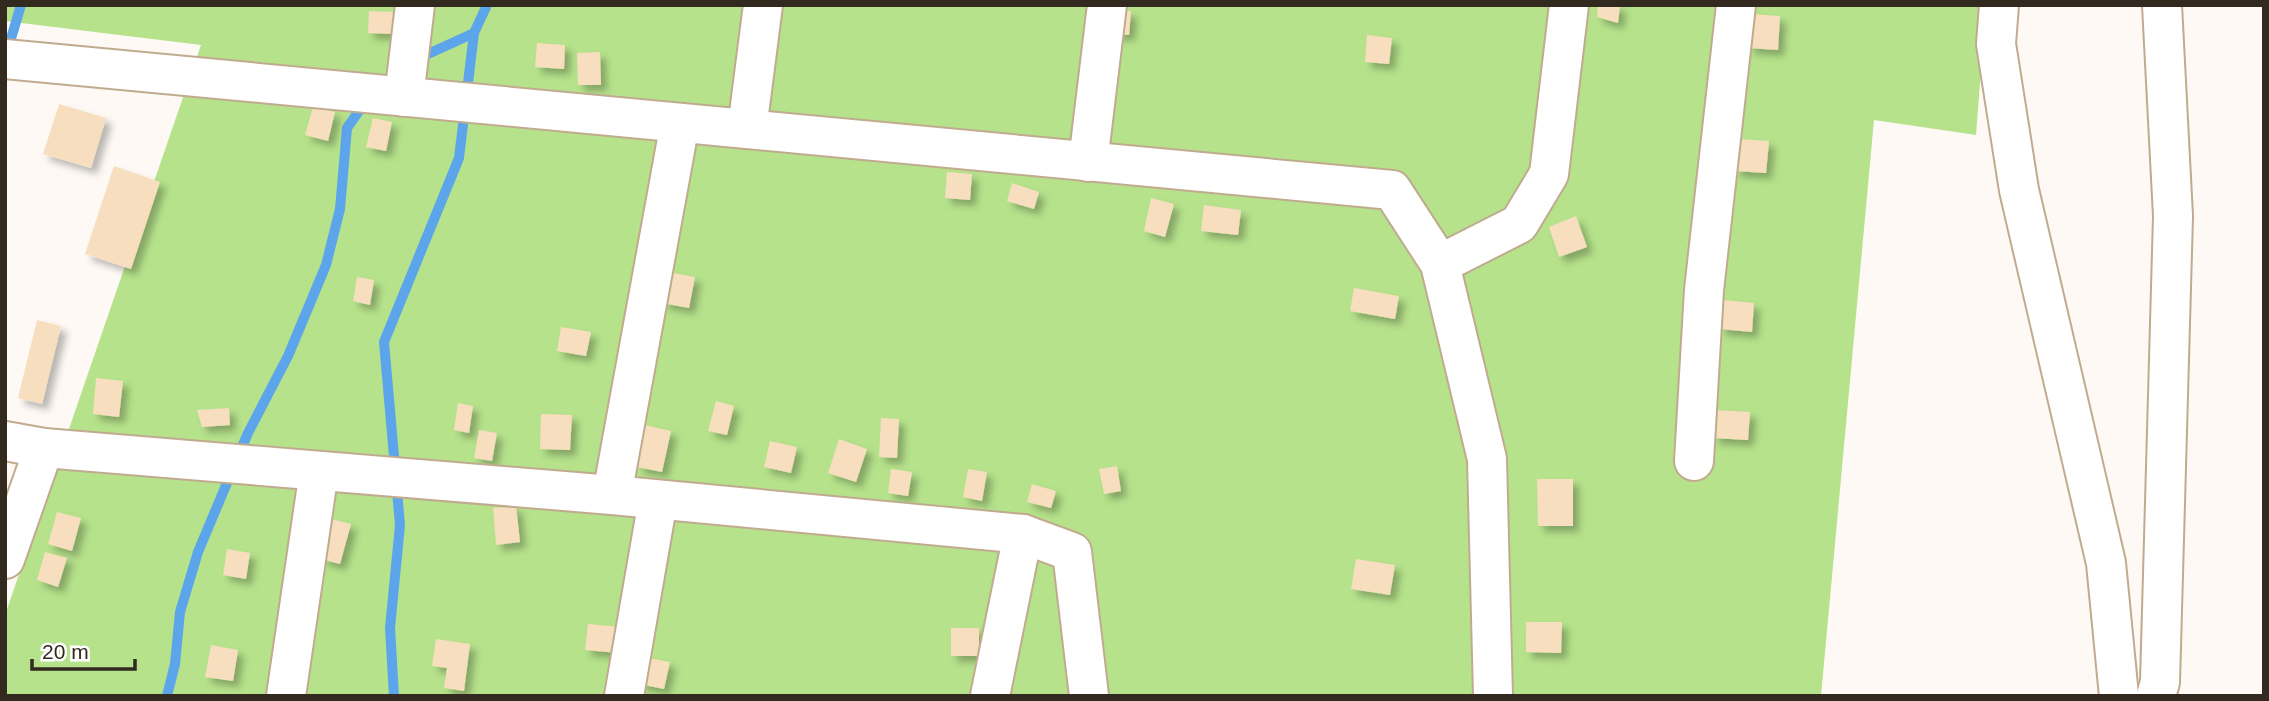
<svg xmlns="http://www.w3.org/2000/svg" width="2269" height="701" font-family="Helvetica,sans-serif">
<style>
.green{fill:#b6e28b}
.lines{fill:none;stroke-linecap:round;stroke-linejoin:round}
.stream{stroke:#5ca5eb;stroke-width:10}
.building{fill:#f7debe;filter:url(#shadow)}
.minor-casing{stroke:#c0ab8f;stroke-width:42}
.minor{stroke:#fff;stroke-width:38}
</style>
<defs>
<filter id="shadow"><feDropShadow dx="6" dy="6" stdDeviation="3.5" flood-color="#0004"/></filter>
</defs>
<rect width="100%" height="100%" fill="#fef9f4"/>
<path class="green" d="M5,5H1986L1976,135L1874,120L1821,696H5V615L201,45L5,21Z"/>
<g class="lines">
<g class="stream">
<path d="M7,52L21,5"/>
<path d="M417,59L474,33"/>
<path d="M238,456L248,433L288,356L326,265L340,209L347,128L366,101"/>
<path d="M167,696L175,664L180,612L198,552L232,471"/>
<path d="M394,696L390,628L400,525L384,342L459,158L474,33L487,5"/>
</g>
</g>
<g class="building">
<path d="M1598,5H1620L1618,23L1597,17Z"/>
<path d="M1116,10L1131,11L1129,35L1114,34Z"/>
<path d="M369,11L394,12L393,34L368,33Z"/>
<path d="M1750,14L1780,16L1778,50L1748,48Z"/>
<path d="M1367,35L1392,38L1389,64L1365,62Z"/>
<path d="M537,43L565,45L564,69L535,67Z"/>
<path d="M600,52L601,85H578L577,53Z"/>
<path d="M59,104L106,118L91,168L43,154Z"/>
<path d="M313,107L335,112L328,141L305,135Z"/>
<path d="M373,118L392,122L386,151L366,147Z"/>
<path d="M1737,139L1769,141L1766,173L1734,171Z"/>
<path d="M114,166L160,182L131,269L85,254Z"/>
<path d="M947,172L972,174L970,200L945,198Z"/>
<path d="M1012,183L1039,192L1034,209L1007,201Z"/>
<path d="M1151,198L1174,204L1165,237L1144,231Z"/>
<path d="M1204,205L1241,210L1238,235L1201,231Z"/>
<path d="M1576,216L1587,247L1559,257L1549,227Z"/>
<path d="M668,272L695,277L689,308L662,303Z"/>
<path d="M357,277L374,280L370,305L353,301Z"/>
<path d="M1354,288L1399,296L1395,319L1350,311Z"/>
<path d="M1722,300L1754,303L1752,332L1719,329Z"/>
<path d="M37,320L61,326L42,404L18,398Z"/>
<path d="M561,327L591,332L586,356L557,351Z"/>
<path d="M96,378L123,381L119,417L93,414Z"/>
<path d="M716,401L734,406L727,435L708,431Z"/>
<path d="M458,403L473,406L469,433L454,430Z"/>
<path d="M229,408L230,425L202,427L197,410Z"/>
<path d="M1715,410L1750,412L1748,440L1713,438Z"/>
<path d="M541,414L572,415L570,450L540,449Z"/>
<path d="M881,418L899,419L897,458L879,457Z"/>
<path d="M645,425L671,431L662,472L637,467Z"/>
<path d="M479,430L497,433L492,461L474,458Z"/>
<path d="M839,439L867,449L856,482L828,473Z"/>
<path d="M770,441L797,447L791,473L764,467Z"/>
<path d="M1117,466L1121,491L1104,494L1099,469Z"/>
<path d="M891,469L912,472L908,496L888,493Z"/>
<path d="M968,469L987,472L982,501L963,497Z"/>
<path d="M1537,479H1573V526H1538Z"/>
<path d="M1032,484L1056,491L1051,508L1027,502Z"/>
<path d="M516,506L520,542L496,545L493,508Z"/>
<path d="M57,512L81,518L72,551L48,544Z"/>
<path d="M331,519L351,524L340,564L321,559Z"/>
<path d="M227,549L250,553L246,579L223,575Z"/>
<path d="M45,552L67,558L58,587L37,580Z"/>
<path d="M1356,559L1395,565L1390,595L1351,589Z"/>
<path d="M1526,622H1562L1561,653L1526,652Z"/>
<path d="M588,624L622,627L619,653L585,650Z"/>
<rect x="951" y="628" width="28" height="28"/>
<path d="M436,639L470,644L464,691L444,688L447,668L432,666Z"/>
<path d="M211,645L238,650L233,681L205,677Z"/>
<path d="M644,657L670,662L664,689L639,684Z"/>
</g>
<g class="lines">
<defs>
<g id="minor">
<path d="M1999,5L1996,44L2019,190L2106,563L2119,696"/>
<path d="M5,59L1392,190L1440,264L1487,459L1493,696"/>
<path d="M404,97L415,5"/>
<path d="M747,129L763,5"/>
<path d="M1088,162L1107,5"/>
<path d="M1440,264L1519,224L1549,174L1569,5"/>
<path d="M5,441L44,448L612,495L1023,534L990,696"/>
<path d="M1694,461L1704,290L1736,5"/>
<path d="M612,495L680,123"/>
<path d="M1023,534L1072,552L1089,696"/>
<path d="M5,559L44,448"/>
<path d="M286,696L319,471"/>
<path d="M624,696L658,500"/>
<path d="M2156,696L2160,682L2173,216L2162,5"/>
</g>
</defs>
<use href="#minor" class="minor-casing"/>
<use href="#minor" class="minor"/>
</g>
<rect width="2269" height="701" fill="none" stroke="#32291f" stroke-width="14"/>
<path d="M32 659v10h103v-10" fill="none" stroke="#32291f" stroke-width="3.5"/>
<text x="42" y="659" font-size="21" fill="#32291f" stroke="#ffffff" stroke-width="5" paint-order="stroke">20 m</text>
</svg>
